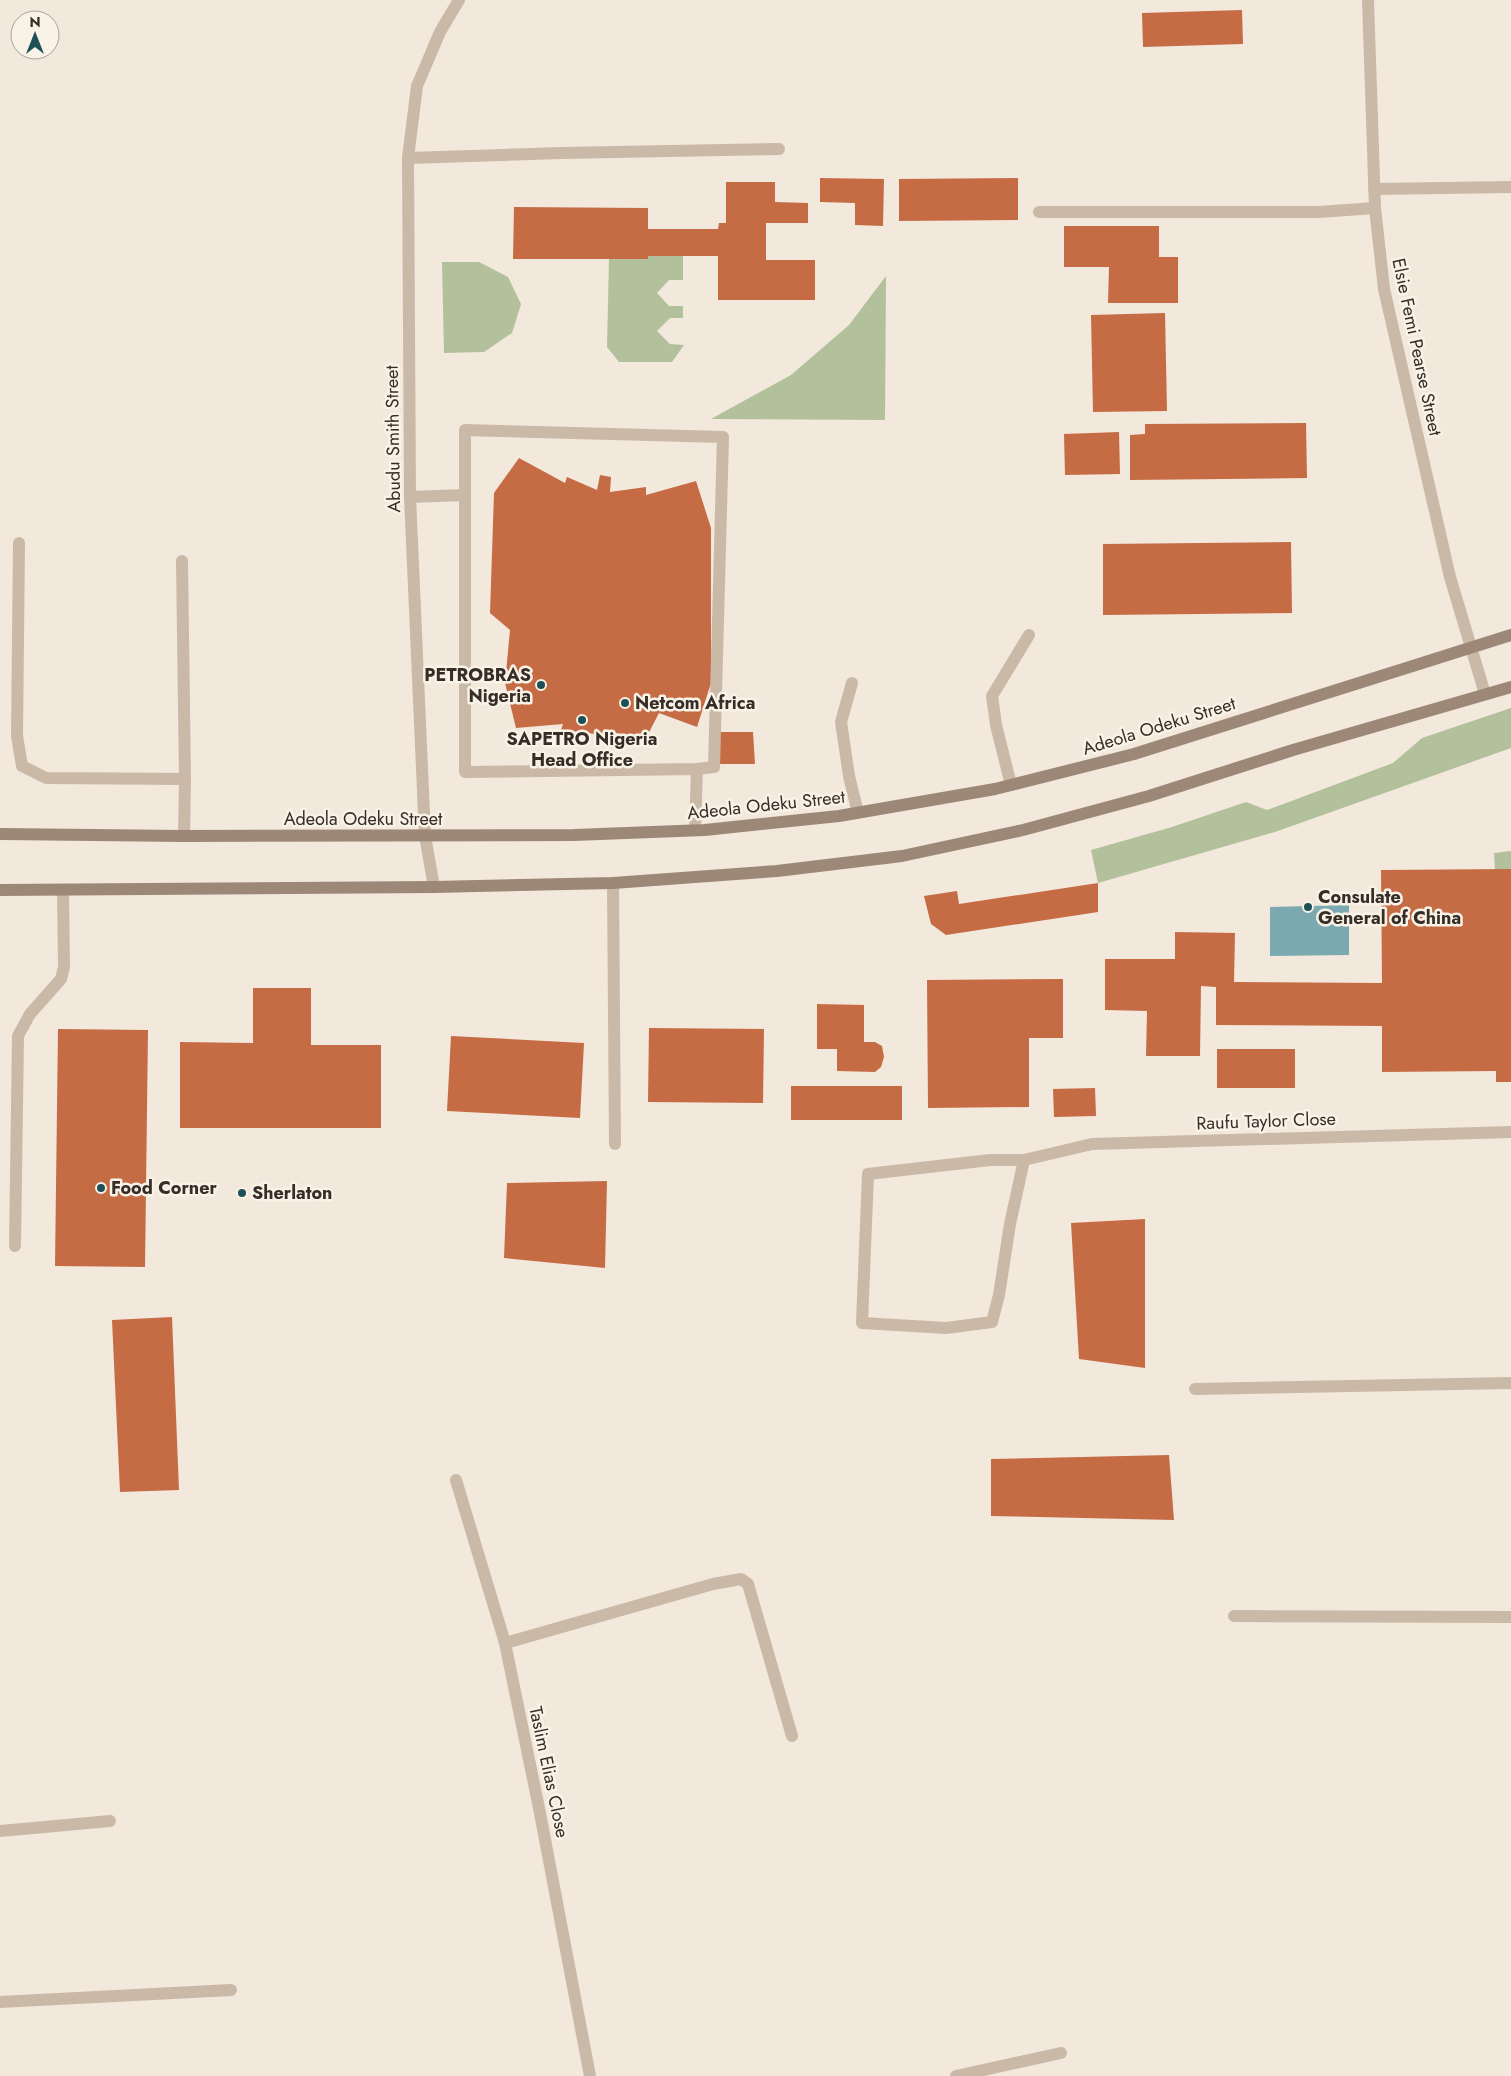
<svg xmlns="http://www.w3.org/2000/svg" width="1511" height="2076" font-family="Jost,sans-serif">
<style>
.green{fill:#b2c19b}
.water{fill:#7aa9af}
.building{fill:#c56c45}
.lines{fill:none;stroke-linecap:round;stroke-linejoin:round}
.service{stroke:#cab9a7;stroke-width:12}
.minor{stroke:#cab9a7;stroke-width:12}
.tertiary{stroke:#cab9a7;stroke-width:12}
.secondary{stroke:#9d8878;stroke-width:12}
.poi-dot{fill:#1d5057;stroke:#f9f2e7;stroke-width:2}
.labels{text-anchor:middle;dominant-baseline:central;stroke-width:5;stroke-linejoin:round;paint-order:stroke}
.street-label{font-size:18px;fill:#362d27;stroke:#f9f2e7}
.poi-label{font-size:18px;font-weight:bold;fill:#362d27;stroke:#f9f2e7;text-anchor:start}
</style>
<rect width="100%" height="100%" fill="#f2e8db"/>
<g class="green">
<path d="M648,256H683V280H669L657,293L669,306H683V318H670L657,331L670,344L684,345L672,362H619L607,347L609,259H648Z"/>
<path d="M442,262H479L508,277L521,304L512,333L484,352L444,353Z"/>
<path d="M886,276L885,420L711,419L791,375L849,325Z"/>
<path d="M1511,708V748L1275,832L1098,883L1091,850L1172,827L1246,802L1267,810L1393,763L1422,738Z"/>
<path d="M1511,851V869L1495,870L1494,853Z"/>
</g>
<path class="water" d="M1349,905V955L1270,956V907Z"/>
<g class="building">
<path d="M1242,10L1243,44L1143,47L1142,13Z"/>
<path d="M820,178L884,179L883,226L855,225V203L820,202Z"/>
<path d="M1018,178V220L899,221V179Z"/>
<path d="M726,182H775V202L808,203V223H766V260H815V300H718V256H648V259H513L514,207L648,208V229H718L719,223H726Z"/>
<path d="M1064,226H1159V257H1178V303H1108L1109,267H1064Z"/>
<path d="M1165,313L1167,411L1093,412L1091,315Z"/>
<path d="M1306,423L1307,478L1130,480V435L1145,434V424Z"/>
<path d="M1119,432L1120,474L1065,475L1064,434Z"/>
<path d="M519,458L565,483L567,477L597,490L600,475L611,477L610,492L646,487V495L696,481L711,528V683L697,727L659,713L644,742L604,729V735L561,730L563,724L516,728L505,683L510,630L490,613L494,493Z"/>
<path d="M1291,542L1292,613L1103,615V544Z"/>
<path d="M717,732H753L755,764H717Z"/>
<path d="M1511,869V1082H1496V1071L1382,1072V1026L1216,1025V987L1201,986L1200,1056H1146L1147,1011L1105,1010V959H1175V932L1235,933L1234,982L1382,983L1381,870Z"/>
<path d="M1098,883V912L946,935L931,924L924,896L957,891L959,904Z"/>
<path d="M1063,979V1038H1029V1107L928,1108L927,980Z"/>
<path d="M253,988H311V1045H381V1128H180V1042L253,1043Z"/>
<path d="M817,1004L864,1005V1042H875L882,1046L884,1057L881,1067L875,1072L837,1071V1049H817Z"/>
<path d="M649,1028L764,1029L763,1103L648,1102Z"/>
<path d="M58,1029L148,1030L145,1267L55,1266Z"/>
<path d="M451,1036L584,1043L580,1118L447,1111Z"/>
<rect x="1217" y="1049" width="78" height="39"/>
<rect x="791" y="1086" width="111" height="34"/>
<path d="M1095,1088L1096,1116L1054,1117L1053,1089Z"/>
<path d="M607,1181L605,1268L504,1258L507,1183Z"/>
<path d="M1145,1219V1368L1079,1359L1071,1223Z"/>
<path d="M172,1317L179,1490L120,1492L112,1320Z"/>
<path d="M1169,1455L1174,1520L991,1516V1459Z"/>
</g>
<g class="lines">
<g class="service">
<path d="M408,158L561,153L779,149"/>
<path d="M1374,189L1511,187"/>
<path d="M1039,212H1319L1375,208"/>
<path d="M410,497L465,495"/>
<path d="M19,543L17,736L22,766L46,778L185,779L184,836"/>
<path d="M182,561L185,779"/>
<path d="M852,683L841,722L849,776L858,813"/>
<path d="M1011,785L996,725L992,696L1029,635"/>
<path d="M695,830L697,769L465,772V430L723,437L714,767L697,769"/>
<path d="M613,883L615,1144"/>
<path d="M1024,1160H990L868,1174L862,1323L946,1328L992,1322L999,1295L1010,1224L1024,1160L1092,1144L1511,1132"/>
<path d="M15,1246L18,1036L30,1014L61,979L64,967L63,890"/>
<path d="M1195,1389L1511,1383"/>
<path d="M1234,1616L1511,1617"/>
<path d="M505,1643L713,1584L741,1579L748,1584L792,1736"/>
<path d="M0,1831L110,1821"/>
<path d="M0,2002L231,1990"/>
<path d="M956,2076L1061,2053"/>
</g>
<g class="minor">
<path d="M434,887L425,836L410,497L408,158L417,86L440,32L459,0"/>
<path d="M456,1480L505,1643L539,1808L590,2076"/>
</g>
<path class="tertiary" d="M1368,0L1375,208L1384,289L1450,577L1485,694"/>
<g class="secondary">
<path d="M0,834L184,836L574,835L705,830L839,816L995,789L1134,754L1511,635"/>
<path d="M0,890L434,887L613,883L777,871L902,856L1023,830L1149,796L1293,750L1511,687"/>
</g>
</g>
<g class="poi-dot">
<circle cx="541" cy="685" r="5"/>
<circle cx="625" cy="703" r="5"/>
<circle cx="582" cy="720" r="5"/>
<circle cx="1308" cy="907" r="5"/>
<circle cx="101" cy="1188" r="5"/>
<circle cx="242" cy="1193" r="5"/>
</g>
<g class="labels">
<g class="street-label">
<text transform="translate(1417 347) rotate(78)">Elsie Femi Pearse Street</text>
<text transform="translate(393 439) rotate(-91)">Abudu Smith Street</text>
<text transform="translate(1159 726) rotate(-17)">Adeola Odeku Street</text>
<text transform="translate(766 805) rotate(-6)">Adeola Odeku Street</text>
<text x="363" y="819">Adeola Odeku Street</text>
<text transform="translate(1266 1121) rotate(-2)">Raufu Taylor Close</text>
<text transform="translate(549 1772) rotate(78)">Taslim Elias Close</text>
</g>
<g class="poi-label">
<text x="531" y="675" text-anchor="end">PETROBRAS<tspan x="531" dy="21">Nigeria</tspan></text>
<text x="635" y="703">Netcom Africa</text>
<text x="582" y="739" text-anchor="middle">SAPETRO Nigeria<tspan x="582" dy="21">Head Office</tspan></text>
<text x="1318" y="897">Consulate<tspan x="1318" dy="21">General of China</tspan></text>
<text x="111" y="1188">Food Corner</text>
<text x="252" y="1193">Sherlaton</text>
</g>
</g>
<g transform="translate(35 35)"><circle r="24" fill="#f9f2e7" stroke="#aba39a"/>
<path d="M0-4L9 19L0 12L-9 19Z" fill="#1d5057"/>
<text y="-8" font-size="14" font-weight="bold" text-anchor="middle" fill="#362d27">N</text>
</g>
</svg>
